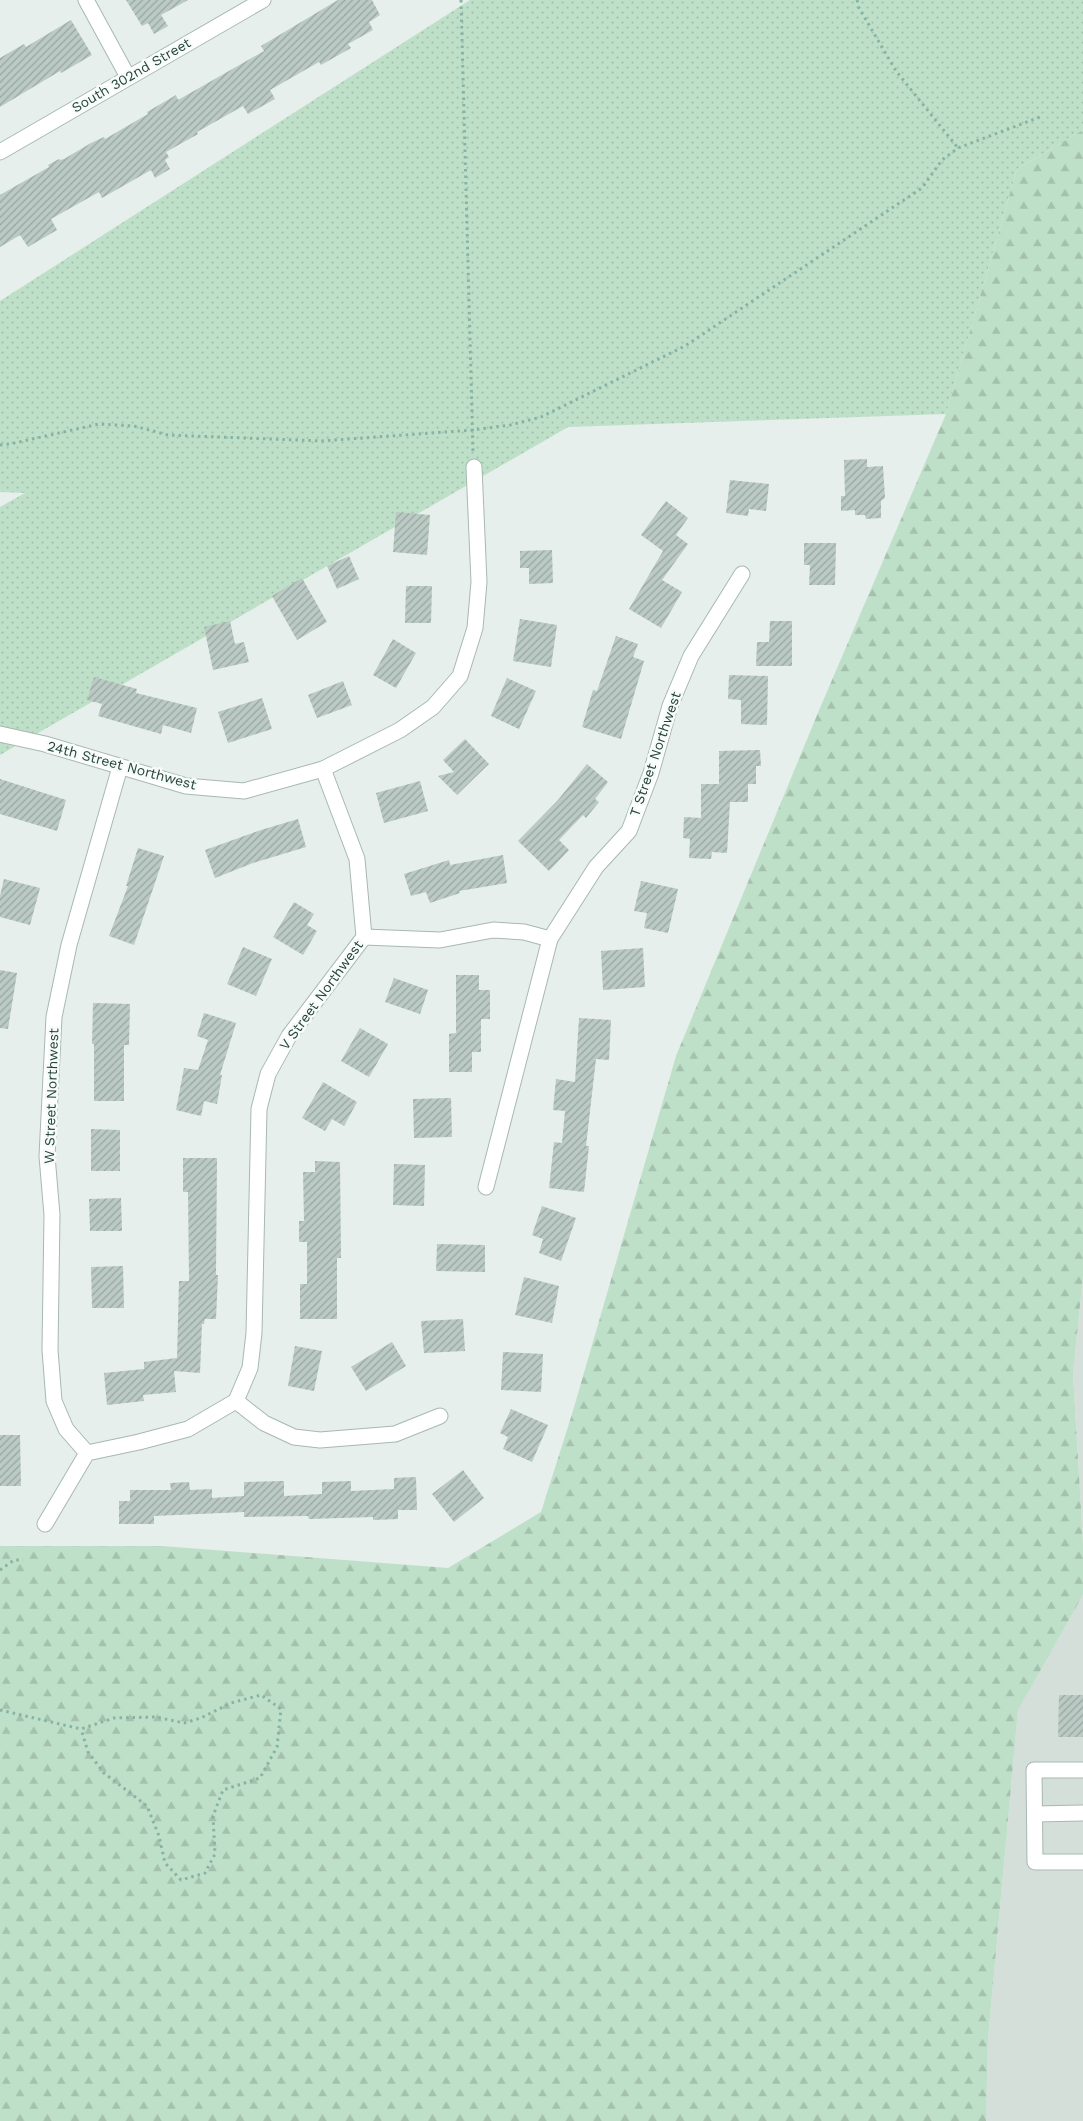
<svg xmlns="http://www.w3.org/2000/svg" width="1083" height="2121" font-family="'Work Sans',sans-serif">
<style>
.built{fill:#d4dfda}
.grass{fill:url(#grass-dots)}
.forest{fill:url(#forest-firs)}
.building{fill:url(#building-hatch)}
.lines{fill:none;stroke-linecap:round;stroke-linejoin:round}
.minor-casing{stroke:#a8b8b2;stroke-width:17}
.path{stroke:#86b3a5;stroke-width:3;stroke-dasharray:2.5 4;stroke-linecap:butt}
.minor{stroke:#fff;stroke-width:15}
.labels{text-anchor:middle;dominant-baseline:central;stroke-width:5;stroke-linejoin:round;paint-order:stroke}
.street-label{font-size:14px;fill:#24423a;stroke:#f7fbf9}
</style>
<defs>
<pattern id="grass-dots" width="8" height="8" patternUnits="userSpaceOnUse" patternTransform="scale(1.25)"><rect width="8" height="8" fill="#bfe0c8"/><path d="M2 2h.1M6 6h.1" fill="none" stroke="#a4c1ad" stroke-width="1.8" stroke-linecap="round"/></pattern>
<pattern id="forest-firs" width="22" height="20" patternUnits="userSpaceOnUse" patternTransform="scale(1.25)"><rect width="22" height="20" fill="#bfe0c8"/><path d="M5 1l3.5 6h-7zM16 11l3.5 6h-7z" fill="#a4c1ad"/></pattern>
<pattern id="building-hatch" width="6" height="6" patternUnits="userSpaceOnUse" patternTransform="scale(1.25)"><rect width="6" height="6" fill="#bbcac4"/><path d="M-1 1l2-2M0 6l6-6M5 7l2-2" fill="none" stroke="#98a6a0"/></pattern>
</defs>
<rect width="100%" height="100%" fill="#e6efeb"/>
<g class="built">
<path d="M1083,1277V1543L1073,1373Z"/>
<path d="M1083,1595V2121H986L988,2039L1018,1709Z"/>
</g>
<path class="grass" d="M470,0H1083V130L1017,169L946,414L568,427L0,755V507L25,493L0,492V301Z"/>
<path class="forest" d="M1083,130V1277L1073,1373L1083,1543V1595L1018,1710L988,2039L986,2121H0V1546H162L448,1568L541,1512L572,1414L676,1056L820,708L946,414L1017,169Z"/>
<g class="building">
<path d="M126,0H188L161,15L168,26L154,34L148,23L142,26Z"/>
<path d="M338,0H372L380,15L369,22L373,30L348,44L351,48L321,65L319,62L270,90L275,99L248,114L243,106L197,132L198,134L166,152L169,157L165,160L170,169L155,178L151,170L102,198L99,192L51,219L57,230L28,247L20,235L0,247V195L49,167L48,165L59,159L60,160L64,159L91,143L104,137L105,139L148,114L147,112L176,95L178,100L264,51L261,46Z"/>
<path d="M71,20L92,55L61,73L60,71L0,107V58L24,44L26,47Z"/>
<path d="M867,459V467L883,466L885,498L881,501V518L866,519L865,515H855V510L841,511V496H845L844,460Z"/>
<path d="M730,480L769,484L766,511L749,509L748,516L726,513Z"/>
<path d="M666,501L688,518L676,535L688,544L662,580L682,592L661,628L629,609L663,551L641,535Z"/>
<path d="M396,512L430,515L427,555L393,552Z"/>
<path d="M804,543H836L835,585H809L810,565H804Z"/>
<path d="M552,550L553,583L529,584V568H520V551Z"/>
<path d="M349,556L359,579L337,589L327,566Z"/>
<path d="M302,578L327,622L297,640L272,596Z"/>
<path d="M406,586H432L431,623H405Z"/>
<path d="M520,619L557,625L551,667L513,661Z"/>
<path d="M230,621L235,644L244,642L249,662L213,670L204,627Z"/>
<path d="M770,621H792V666H756L757,642H769Z"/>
<path d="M616,636L638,644L633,657L644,661L621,739L582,727L593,690L597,691Z"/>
<path d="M393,639L416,653L396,688L373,675Z"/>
<path d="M729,675L768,676L767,725L741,724V700L728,699Z"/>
<path d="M94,677L137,689L136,693L197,708L191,733L163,725L161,734L98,716L102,704L87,700Z"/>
<path d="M507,678L536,691L519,729L491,716Z"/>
<path d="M343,681L352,705L317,718L308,695Z"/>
<path d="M262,698L272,729L228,743L218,712Z"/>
<path d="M465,739L489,764L457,795L438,776L454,772L443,760Z"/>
<path d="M760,750L761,766H756V784H748V802H730L727,853L712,852L711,859L689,858L690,839L683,838L684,817L701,818V784H719V751Z"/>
<path d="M587,764L608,782L595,799L599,802L586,818L583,815L559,840L569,850L549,871L518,841L558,800Z"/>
<path d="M0,779L66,800L57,831L0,814Z"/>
<path d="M420,781L428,811L384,823L376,793Z"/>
<path d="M298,819L306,847L253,863L215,878L205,850L261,830Z"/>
<path d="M138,848L164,856L134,945L109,936L128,886H126Z"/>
<path d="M503,855L507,883L459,891L460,893L430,903L426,892L411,896L404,874L449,860L450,865Z"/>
<path d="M4,879L40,888L30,925L0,917V896Z"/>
<path d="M641,881L678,889L668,933L644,928L647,913L634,911Z"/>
<path d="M294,902L314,914L307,925L317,931L303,955L273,937Z"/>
<path d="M243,947L272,959L256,996L227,984Z"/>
<path d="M643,948L645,987L603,990L601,951Z"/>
<path d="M0,970L17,973L8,1029L0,1028Z"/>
<path d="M456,975H479V990H490V1019H481V1052H472V1072H449V1034L456,1033Z"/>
<path d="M394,978L428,990L420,1014L385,1002Z"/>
<path d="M93,1003L130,1004L129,1045H124V1101H94V1044H92Z"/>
<path d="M204,1013L236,1023L220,1075H222L217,1104L204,1101L201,1116L176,1110L184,1068L198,1070L208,1040L197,1036Z"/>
<path d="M579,1018L611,1020L609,1060L596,1059L586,1146H589L584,1192L549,1188L554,1142L562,1143L565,1111L553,1110L556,1079L575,1082Z"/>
<path d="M360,1028L388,1044L369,1077L341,1061Z"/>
<path d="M323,1082L357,1102L344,1126L332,1119L325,1131L302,1118Z"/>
<path d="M451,1098L452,1137L414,1138L413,1099Z"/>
<path d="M91,1129L120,1130V1171H91Z"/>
<path d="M183,1158H217L216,1275H218L216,1319H205L204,1324H202L200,1373L174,1371L176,1392L143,1395L144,1401L107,1405L104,1373L144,1369V1362L177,1358L179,1281H189L188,1192H183Z"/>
<path d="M315,1161L340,1162L341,1258H337V1319H300V1284H307V1242H299V1221H304L303,1172H315Z"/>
<path d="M394,1164L425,1165L424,1206L393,1205Z"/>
<path d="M121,1198L122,1231H90L89,1199Z"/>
<path d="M542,1206L576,1218L561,1261L539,1253L543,1239L532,1235Z"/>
<path d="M437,1244L485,1245V1272L436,1271Z"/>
<path d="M123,1266L124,1308H92L91,1267Z"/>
<path d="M524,1277L559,1286L552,1323L515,1315Z"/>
<path d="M463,1319L465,1351L424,1353L421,1321Z"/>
<path d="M392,1342L406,1366L366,1391L351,1367Z"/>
<path d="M295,1346L322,1351L314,1391L288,1386Z"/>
<path d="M503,1352L543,1354L541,1392L501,1390Z"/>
<path d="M511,1409L548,1425L532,1462L503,1449L508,1437L500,1433Z"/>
<path d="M0,1435H20L21,1486H0Z"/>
<path d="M463,1470L484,1498L454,1522L432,1494Z"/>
<path d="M416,1477L417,1510H398V1519L373,1520V1517L309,1519L308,1516L244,1517V1512L154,1516V1524H119V1501H130V1490H171L170,1483L189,1482L190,1490L212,1489V1498L244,1496V1482L284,1481V1496L322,1494V1482L351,1481V1491L394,1489V1478Z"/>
<path d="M1059,1695H1083V1737H1058Z"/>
</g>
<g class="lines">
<defs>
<g id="minor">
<path d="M86,0L128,77"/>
<path d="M0,152L263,0"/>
<path d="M0,734L45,744L186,786L244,791L323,769L400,730L433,707L460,676L475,628L479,582L474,467"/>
<path d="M364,937L440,940L493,930L524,932L550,939"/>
<path d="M486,1187L550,939L596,867L629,831L651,773L670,706L691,656L742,574"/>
<path d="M236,1401L250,1368L254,1333L259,1109L268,1074L289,1036L364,937L357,859L323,769"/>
<path d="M87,1453L66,1429L54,1401L50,1350L52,1215L47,1156L54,1017L69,945L120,767"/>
<path d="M45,1524L87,1453L139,1442L188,1429L236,1401L264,1423L294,1437L320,1440L395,1434L440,1416"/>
<path d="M1083,1770H1034L1035,1862H1083"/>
<path d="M1035,1814L1083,1813"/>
</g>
</defs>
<use href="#minor" class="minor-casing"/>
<g class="path">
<path d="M461,0L473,452"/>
<path d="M857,0L859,8L896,71L958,148"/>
<path d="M0,445L10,444L99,424L134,426L168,435L321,441L473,430L510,425L541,417L685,346L922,188L942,160L958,148L1040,117"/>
<path d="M0,1570L14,1560H23"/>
<path d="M0,1710L81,1729L114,1718L156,1717L184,1723L201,1718L231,1703L261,1695L281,1709L277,1747L260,1778L223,1790L213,1816L215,1854L205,1873L181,1880L165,1863L159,1836L147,1806L104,1773L88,1752L81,1729"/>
</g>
<use href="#minor" class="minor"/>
</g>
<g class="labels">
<g class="street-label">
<text transform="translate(131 75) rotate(-30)">South 302nd Street</text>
<text transform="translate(655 754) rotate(-71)">T Street Northwest</text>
<text transform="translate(122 765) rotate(15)">24th Street Northwest</text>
<text transform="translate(321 995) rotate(-54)">V Street Northwest</text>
<text transform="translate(51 1096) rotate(-88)">W Street Northwest</text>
</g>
</g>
</svg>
